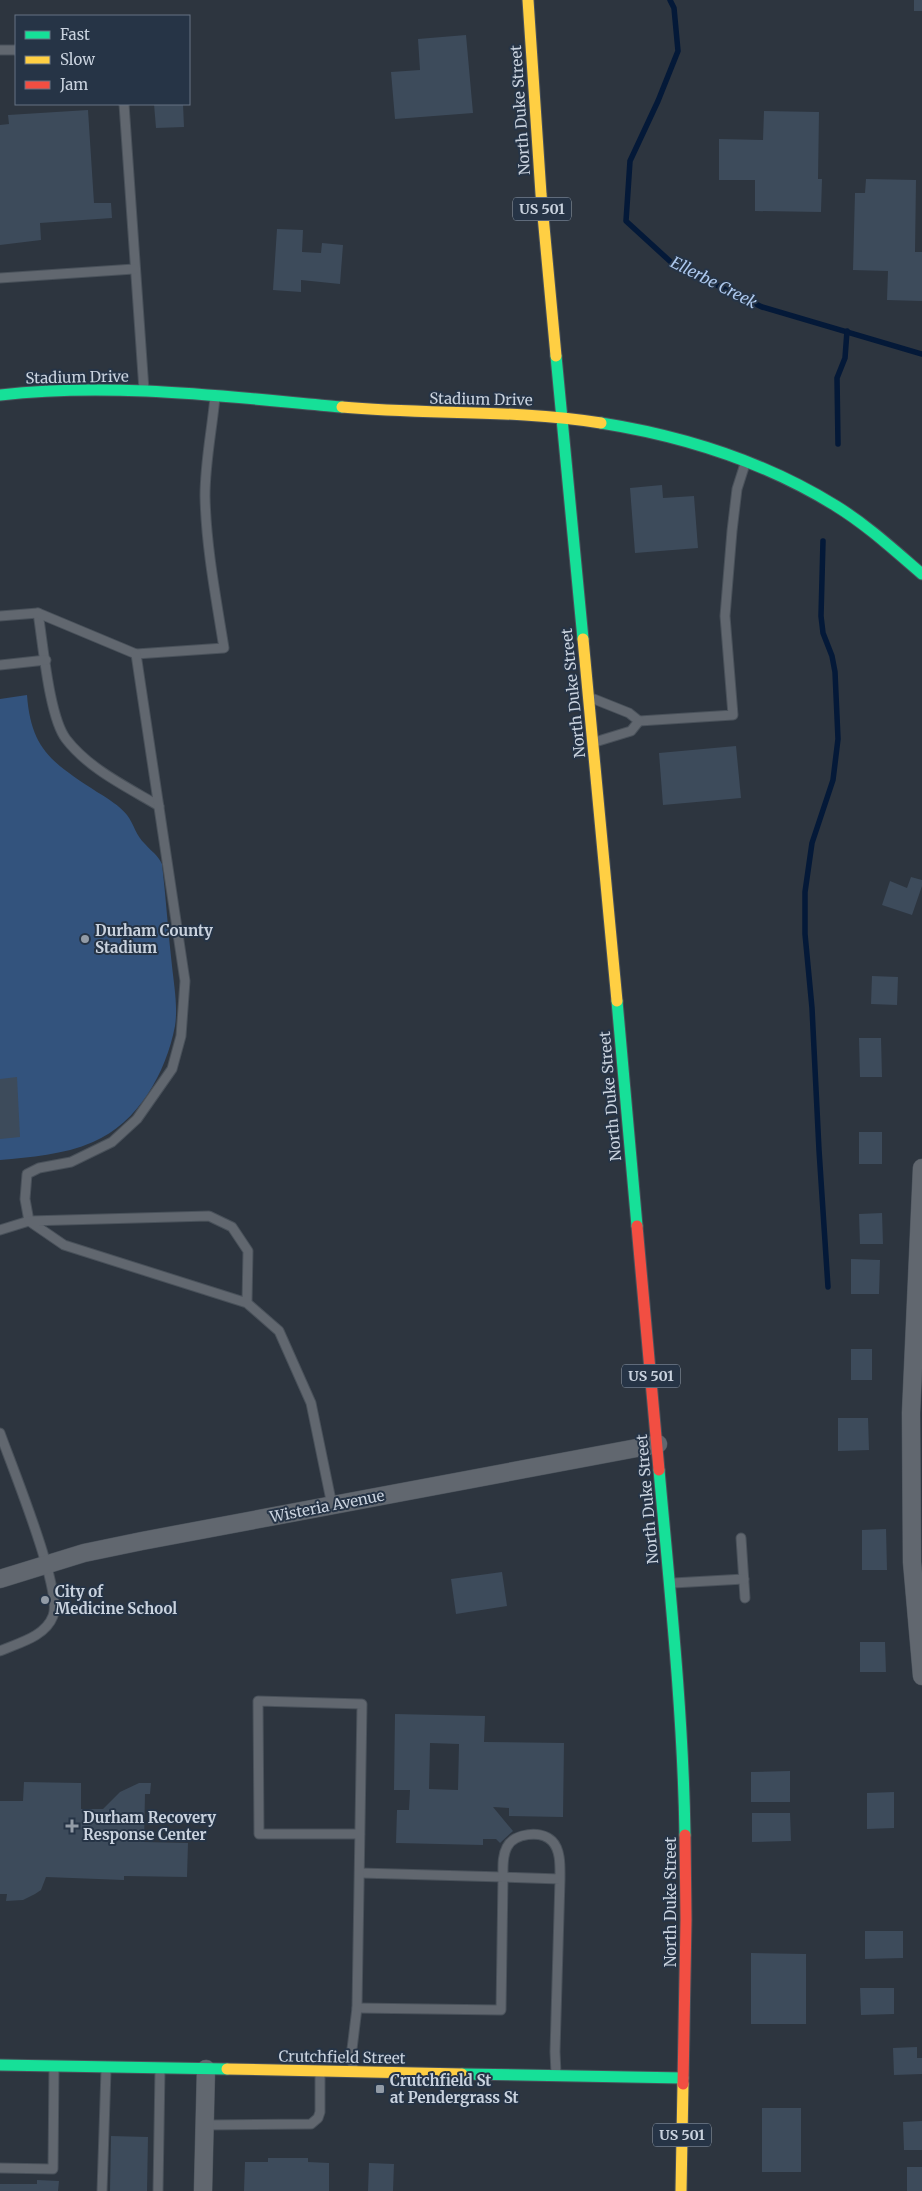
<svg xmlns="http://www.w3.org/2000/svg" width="922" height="2191" font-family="Merriweather,serif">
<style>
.green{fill:#33537d}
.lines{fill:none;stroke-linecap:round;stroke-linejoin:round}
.stream{stroke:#041938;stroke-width:5.5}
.building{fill:#3d4b5b;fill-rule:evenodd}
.lane-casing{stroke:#49515a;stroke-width:11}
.street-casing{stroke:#49515a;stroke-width:19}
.fast-casing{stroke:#49515a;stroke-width:13}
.slow-casing{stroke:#49515a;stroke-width:13}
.jam-casing{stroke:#49515a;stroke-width:13}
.lane{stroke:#61676f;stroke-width:9}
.street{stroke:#61676f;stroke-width:18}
.fast{stroke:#16e098;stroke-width:11}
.slow{stroke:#ffcf43;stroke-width:11}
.jam{stroke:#f24e42;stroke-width:11}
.poi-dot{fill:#929ba6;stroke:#263446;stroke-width:2}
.labels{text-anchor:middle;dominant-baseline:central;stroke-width:4;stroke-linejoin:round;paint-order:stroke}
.shield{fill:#263446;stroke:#98a3b0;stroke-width:1}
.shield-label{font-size:14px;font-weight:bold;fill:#c9d2de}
.street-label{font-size:15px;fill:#c9d2de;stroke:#263446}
.poi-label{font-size:15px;font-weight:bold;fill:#c9d2de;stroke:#263446;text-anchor:start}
.water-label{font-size:16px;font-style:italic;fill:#adc8ed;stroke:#263446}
</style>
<rect width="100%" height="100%" fill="#2d353f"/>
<path class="green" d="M27,695C31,750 53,763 97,792C107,798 120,806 127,815C134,824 136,836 145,844C153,853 156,853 162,864C166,898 168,932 172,966C174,985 178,1007 175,1026C166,1073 138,1123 93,1142C63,1155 31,1157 0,1160V699Z"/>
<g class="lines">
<g class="stream">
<path d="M670,0L674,8L678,51L658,101L630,161L626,221L673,264L762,307L922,354"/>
<path d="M838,444L837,378L845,358L847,331"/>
<path d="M823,541L821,616L823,633L832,656L835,672L838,739L833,780L812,843L805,892V934L812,1008L819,1150L828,1287"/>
</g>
</g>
<g class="building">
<rect x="914" y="0" width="8" height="11"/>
<path d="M466,35L473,113L395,119L391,72L420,70L418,39Z"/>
<path d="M154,104H183L184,127L156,128Z"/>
<path d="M88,110L94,203H111L112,218L40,223L41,240L0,245V125L9,124L8,115Z"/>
<path d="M764,111L819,112L818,179H822L821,212L755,211V180H719V139L763,140Z"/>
<path d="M866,179L916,180L915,252H922V301L887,300L888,271L853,270L855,193H865Z"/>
<path d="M277,229L303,230L302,252L321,253L322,243L343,245L340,284L301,280V292L273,290Z"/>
<path d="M662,485L663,498L694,496L698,548L635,553L630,488Z"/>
<path d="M736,746L741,798L663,805L659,753Z"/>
<path d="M911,877L922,880V886L912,915L882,905L890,881L907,888Z"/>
<path d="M872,976L898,977L897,1005L871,1004Z"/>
<path d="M859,1038H881L882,1077H860Z"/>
<path d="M17,1077L20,1137L0,1139V1079Z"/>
<rect x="859" y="1132" width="23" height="32"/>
<path d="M882,1213L883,1244H860L859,1214Z"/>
<path d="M851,1259L880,1260L879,1294H851Z"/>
<rect x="851" y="1349" width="21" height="31"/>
<path d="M838,1418H868L869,1450L838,1451Z"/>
<path d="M886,1529L887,1570H862V1530Z"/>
<path d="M502,1572L507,1606L456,1614L451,1579Z"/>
<path d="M860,1642H885L886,1672H860Z"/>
<path d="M395,1714L485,1716L484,1742L564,1743L563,1817L509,1816V1808L493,1807L513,1831L500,1843L496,1839H483V1845L396,1843L397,1810H409L410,1790H394ZM430,1743L459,1744L458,1790L429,1789Z"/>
<path d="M790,1771V1802H751V1772Z"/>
<path d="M24,1782L81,1783V1809H103L120,1792L139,1783H151L150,1794H145L144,1842L188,1843L187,1877L124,1876V1880L46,1877L41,1890L35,1894L23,1900L6,1901L7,1894H0V1801H23Z"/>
<path d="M894,1792V1828L867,1829V1793Z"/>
<path d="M752,1813H790L791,1841L752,1842Z"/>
<path d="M865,1931H903V1958L865,1959Z"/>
<path d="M751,1953L806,1954V2024H751Z"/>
<path d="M860,1988H894V2014L861,2015Z"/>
<path d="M917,2047V2058H922V2074L894,2075L893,2048Z"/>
<rect x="762" y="2108" width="39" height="64"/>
<path d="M922,2121V2150H904L903,2122Z"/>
<path d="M111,2136L148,2137L147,2191H110Z"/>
<path d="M268,2158H308V2162L329,2163V2191H244L245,2162H268Z"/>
<path d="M369,2163L394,2164L393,2191H368Z"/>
<rect x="907" y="2167" width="15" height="24"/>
<path d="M37,2180L59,2181L58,2191H0V2184H37Z"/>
</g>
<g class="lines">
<defs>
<g id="lane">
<path d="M0,50H16"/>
<path d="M124,104L144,390"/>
<path d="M0,278L134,269"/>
<path d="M38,613C43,643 49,717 66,739C89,769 127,787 159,806"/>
<path d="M0,616L38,613L136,654L224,648C216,598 206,546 205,496C205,462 212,430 215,397"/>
<path d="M0,665L46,660"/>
<path d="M594,699L629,713L639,721L733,715L725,616L732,531L737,489L745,464"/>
<path d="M595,742L631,731L639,721"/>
<path d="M0,1230L29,1221L25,1199L27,1174L39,1168L71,1162L112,1142L137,1119L172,1069L181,1036L185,981L136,654"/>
<path d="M247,1303L64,1245L29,1221L209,1216L232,1227L248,1251L247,1303L279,1331L311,1403L332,1505"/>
<path d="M0,1433C11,1464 63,1591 53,1616C45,1637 18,1643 0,1651"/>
<path d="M741,1538L745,1598"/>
<path d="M673,1583L744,1579"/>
<path d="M357,2008L501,2010L503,1877L360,1873"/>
<path d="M353,2069L352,2049L357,2008L362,1704L258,1701L259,1834H360"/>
<path d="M556,2073L555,2052L560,1879C560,1867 561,1850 552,1841C541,1830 514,1833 507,1847C502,1856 503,1867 503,1877L560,1879"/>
<path d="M205,2125L311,2124L318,2118L320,2112V2072"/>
<path d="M0,2168L53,2169L54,2067"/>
<path d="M102,2191L106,2070"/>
<path d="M158,2191L160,2069"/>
</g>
<g id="street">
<path d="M922,1168L911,1413L912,1562L922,1676"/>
<path d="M0,1579L84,1553L142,1541L658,1444"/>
<path d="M203,2191L206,2069"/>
</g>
<g id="fast">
<path d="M556,356L583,639"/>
<path d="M0,395C113,382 229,397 342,407"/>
<path d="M601,423C683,436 765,462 836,506C867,525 894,550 922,574"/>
<path d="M617,1001L637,1226"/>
<path d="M659,1470C670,1592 683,1713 685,1835"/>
<path d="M0,2065L227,2069"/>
<path d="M462,2074L683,2078"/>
</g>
<g id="slow">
<path d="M528,0L541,194L556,356"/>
<path d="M342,407C428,415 515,409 601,423"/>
<path d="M583,639L617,1001"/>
<path d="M227,2069L462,2074"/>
<path d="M681,2191L683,2084"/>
</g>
<g id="jam">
<path d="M637,1226L659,1470"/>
<path d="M683,2084L686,1920L685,1835"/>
</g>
</defs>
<use href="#lane" class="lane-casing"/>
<use href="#street" class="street-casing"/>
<use href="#fast" class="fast-casing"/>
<use href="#slow" class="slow-casing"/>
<use href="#jam" class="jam-casing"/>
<use href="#lane" class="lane"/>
<use href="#street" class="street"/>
<use href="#fast" class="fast"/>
<use href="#slow" class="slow"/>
<use href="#jam" class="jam"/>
</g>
<g class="poi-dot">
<circle cx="85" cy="939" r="5"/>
<circle cx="45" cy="1600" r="5"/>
<path d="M69.5 1818.5h5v5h5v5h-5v5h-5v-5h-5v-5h5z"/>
<rect x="375" y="2084" width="10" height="10" rx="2.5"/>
</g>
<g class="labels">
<g class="shield">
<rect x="513" y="197.5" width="58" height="23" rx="4"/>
<rect x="622" y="1364.5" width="58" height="23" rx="4"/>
<rect x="653" y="2123.5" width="58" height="23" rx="4"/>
</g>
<g class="shield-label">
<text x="542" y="209">US 501</text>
<text x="651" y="1376">US 501</text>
<text x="682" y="2135">US 501</text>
</g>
<g class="street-label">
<text transform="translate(520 110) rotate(-94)">North Duke Street</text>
<text transform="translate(77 377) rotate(-1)">Stadium Drive</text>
<text transform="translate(481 399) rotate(1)">Stadium Drive</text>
<text transform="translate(573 693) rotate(-96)">North Duke Street</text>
<text transform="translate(610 1096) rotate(-95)">North Duke Street</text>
<text transform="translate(647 1499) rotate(-95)">North Duke Street</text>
<text transform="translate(327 1506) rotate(-11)">Wisteria Avenue</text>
<text transform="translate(670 1902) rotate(-90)">North Duke Street</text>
<text transform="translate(342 2057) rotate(1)">Crutchfield Street</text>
</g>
<g class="poi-label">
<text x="95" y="930">Durham County<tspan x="95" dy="17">Stadium</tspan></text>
<text x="55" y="1591">City of<tspan x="55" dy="17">Medicine School</tspan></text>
<text x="83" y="1817">Durham Recovery<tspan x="83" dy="17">Response Center</tspan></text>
<text x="390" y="2080">Crutchfield St<tspan x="390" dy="17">at Pendergrass St</tspan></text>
</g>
<g class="water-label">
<text transform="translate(714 282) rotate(27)">Ellerbe Creek</text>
</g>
</g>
<rect x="15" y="15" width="175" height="90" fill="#263446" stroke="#677383"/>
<rect x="25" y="31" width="25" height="8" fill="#16e098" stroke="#677383"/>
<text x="60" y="40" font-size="15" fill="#c9d2de">Fast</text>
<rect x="25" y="56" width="25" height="8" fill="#ffcf43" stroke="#677383"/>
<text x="60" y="65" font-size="15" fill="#c9d2de">Slow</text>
<rect x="25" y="81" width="25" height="8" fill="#f24e42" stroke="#677383"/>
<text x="60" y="90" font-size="15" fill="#c9d2de">Jam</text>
</svg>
